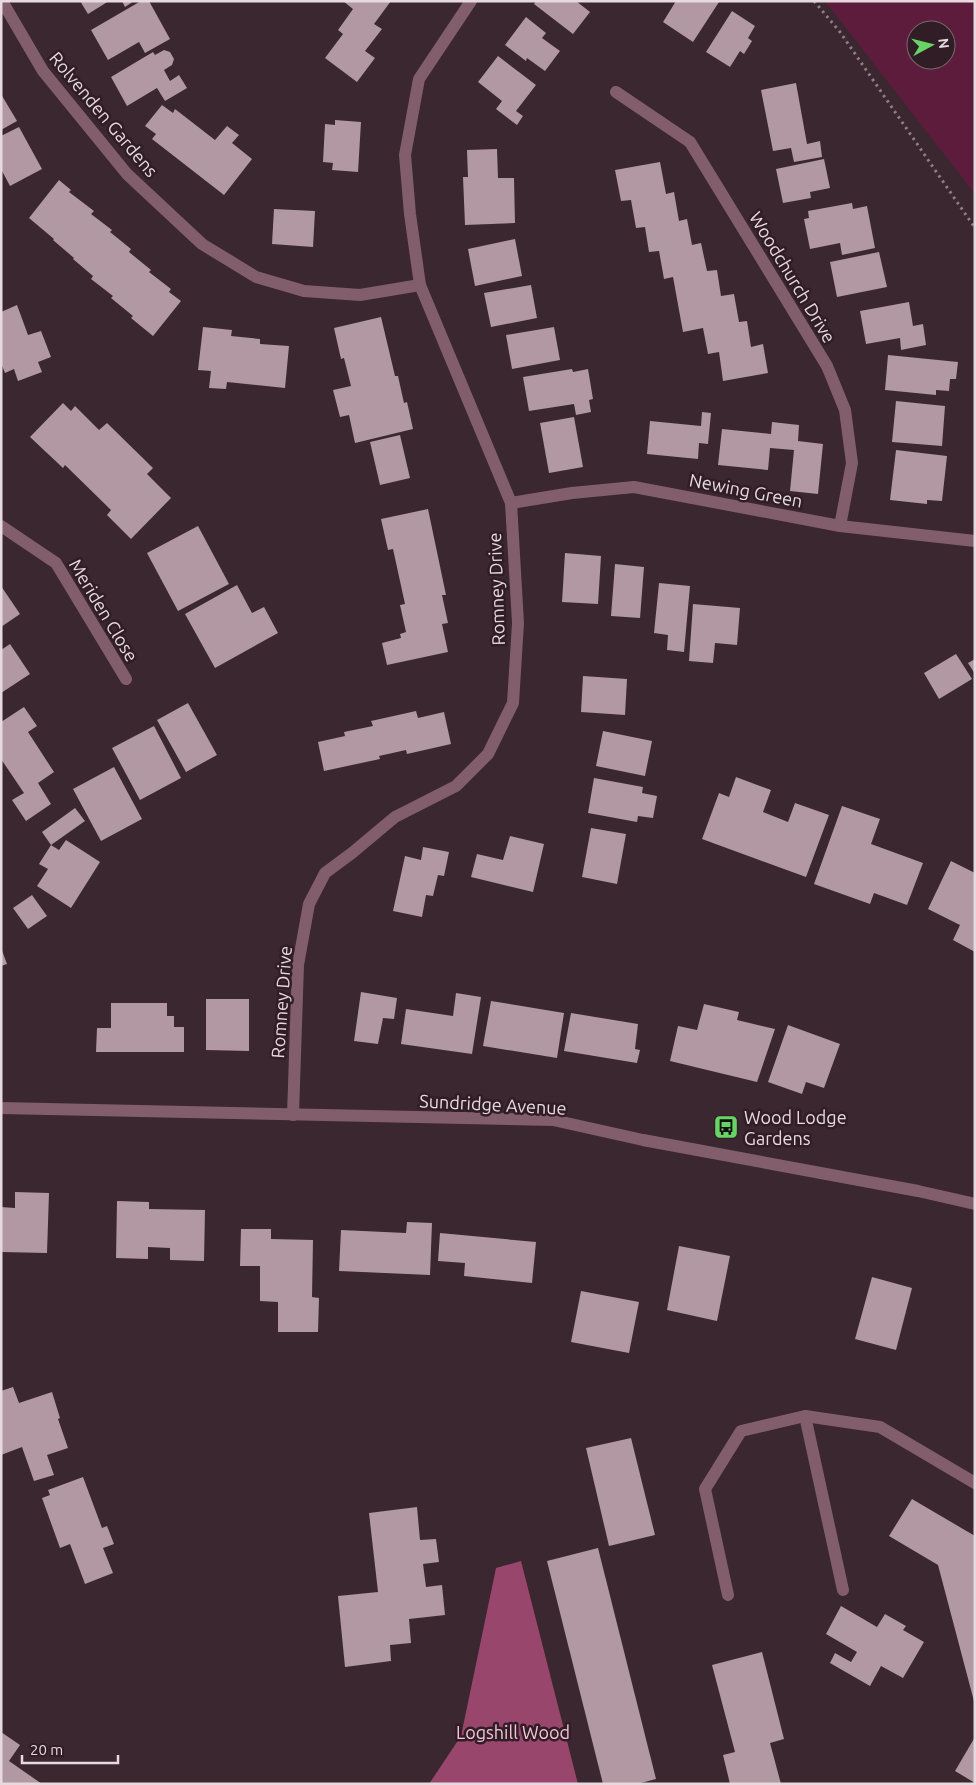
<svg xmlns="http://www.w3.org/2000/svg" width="976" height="1785" font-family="Ubuntu,sans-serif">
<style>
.green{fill:#5e1c3d;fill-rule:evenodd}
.forest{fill:#98466c}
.building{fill:#b198a2}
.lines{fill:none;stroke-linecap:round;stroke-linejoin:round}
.path{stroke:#8e7e84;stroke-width:3;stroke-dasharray:2.5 4;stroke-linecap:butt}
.service{stroke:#825d6c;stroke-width:12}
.minor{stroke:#825d6c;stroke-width:12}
.tertiary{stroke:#825d6c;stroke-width:12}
.labels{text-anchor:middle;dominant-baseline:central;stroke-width:5;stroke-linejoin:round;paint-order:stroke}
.street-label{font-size:18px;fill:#e7dadf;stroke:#301d25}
.poi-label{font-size:18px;fill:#e7dadf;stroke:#301d25;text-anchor:start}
.park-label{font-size:18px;fill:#f4c4d6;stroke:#301d25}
</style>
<rect width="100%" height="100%" fill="#3a272f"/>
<path class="green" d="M825,1H975V194ZM916,30H946V60H916Z"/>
<path class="forest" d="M521,1561L578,1784H429L461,1736L496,1568Z"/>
<g class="building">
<path d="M80,1H109L88,14Z"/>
<path d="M122,1H134L125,7Z"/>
<path d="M141,1H149L170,39L145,53L139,42L108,60L91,30Z"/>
<path d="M343,1H391L374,24L382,29L365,51L375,58L357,82L325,58L343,34L338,30L353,9Z"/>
<path d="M536,1H576L590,12L573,34L534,4Z"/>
<path d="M676,1L719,2L693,42L663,22Z"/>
<path d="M732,11L755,26L748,38L752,41L744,54L740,51L730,67L706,52Z"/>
<path d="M526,17L546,33L542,38L560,51L545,71L527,58L526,61L505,45Z"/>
<path d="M164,50L170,52L174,59L172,65L164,70L170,81L179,75L187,88L165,101L157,88L127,106L111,77L153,52L155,55Z"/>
<path d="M498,56L536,85L516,111L523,116L517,125L496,109L502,101L478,82Z"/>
<path d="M796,83L807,144L820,141L822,157L794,162L791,148L773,151L761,90Z"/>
<path d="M1,94L17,121L1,130Z"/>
<path d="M162,105L173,113L175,109L215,140L227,126L239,135L232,143L252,159L224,195L152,139L156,134L145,126Z"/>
<path d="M335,120L361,122L358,172L332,170L333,163L323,162L325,124L335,125Z"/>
<path d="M19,127L42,169L10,186L1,169V136Z"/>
<path d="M497,149L498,178H514L515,223L465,225L463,177H468L467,150Z"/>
<path d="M824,159L830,188L810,192L811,198L783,203L776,169Z"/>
<path d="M660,162L666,194L674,192L679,221L687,219L692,245L701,243L707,271L717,270L721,296L734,294L739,322L747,321L751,347L763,344L768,373L723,381L719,352L708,354L703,328L683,332L673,277L664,279L659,251L649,252L645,227L636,228L631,200L621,201L615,170Z"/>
<path d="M59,180L71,190L69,192L94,211L91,214L112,230L110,232L131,249L129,252L151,270L149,272L171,289L169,292L181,301L153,336L131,318L133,316L111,298L113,296L91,279L93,276L73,259L74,258L53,240L54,239L29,218Z"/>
<path d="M852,203L853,209L867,206L875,248L842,255L840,243L810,249L804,219L809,218L808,211Z"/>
<path d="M274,209L315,211L313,247L272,244Z"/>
<path d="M515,239L522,276L475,286L468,249Z"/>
<path d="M879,252L887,287L837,297L830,262Z"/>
<path d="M531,285L537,318L491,327L484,293Z"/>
<path d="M909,302L913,326L923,324L926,345L901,350L900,338L866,344L860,311Z"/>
<path d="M17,305L28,335L41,331L51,357L38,362L42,372L18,381L14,369L5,373L1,363V312Z"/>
<path d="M381,317L395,376H398L404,403L407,402L413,429L355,443L349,415L340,417L333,390L351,386L344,358L341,359L334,328Z"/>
<path d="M203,327L232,330L231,336L260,339V344L289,346L285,388L227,382L226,389L209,388L211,371L198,370Z"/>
<path d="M554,327L560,360L512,369L506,335Z"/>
<path d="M888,355L958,362L956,379H950L949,391L936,390V395L885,390Z"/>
<path d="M572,369L573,372L588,369L593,399L589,400L591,412L576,415L574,404L529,411L523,377Z"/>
<path d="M896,401L945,406L942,446L892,442Z"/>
<path d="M63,403L71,411L75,406L99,430L107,423L153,468L147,474L171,498L131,539L107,515L111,510L65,465L63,468L30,437Z"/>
<path d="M702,412L711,413L708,444L699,443L698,459L647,454L650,421L701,426Z"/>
<path d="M574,417L583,467L549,473L540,423Z"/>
<path d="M772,422L799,425L798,441L823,444L818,494L790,491L794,450L770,448L768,470L718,465L722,429L771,434Z"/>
<path d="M400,435L410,478L380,485L370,442Z"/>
<path d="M896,450L947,456L942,501L927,500V504L890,500Z"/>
<path d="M428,509L446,595H442L448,623L442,624L448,652L387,665L382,643L401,638L400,634L406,632L400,605L405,604L393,549L388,550L381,519Z"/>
<path d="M198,526L229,584L178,611L147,553Z"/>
<path d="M565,553L601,556L598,604L562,602Z"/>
<path d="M615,564L644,567L640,618L611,616Z"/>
<path d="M659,583L690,586L684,652L667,650L668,635L654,633Z"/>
<path d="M237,585L252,613L264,607L278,633L215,668L185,614Z"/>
<path d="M1,586L20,614L1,627Z"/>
<path d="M693,604L740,608L737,645L715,643L713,663L689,661Z"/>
<path d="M10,644L30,674L1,693V650Z"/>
<path d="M956,654L972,679L939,699L924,673Z"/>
<path d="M975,659V674L968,663Z"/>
<path d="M583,676L627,679L625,715L581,712Z"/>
<path d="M188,703L217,755L186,772L157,720Z"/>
<path d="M24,707L37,726L28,732L54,772L38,783L51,804L26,821L12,800L24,793L1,759V722Z"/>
<path d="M416,711L418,718L444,712L451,744L407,754L406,750L379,756L380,759L324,771L318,742L345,736L344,732L373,726L371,721Z"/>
<path d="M154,726L181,778L140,800L112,748Z"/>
<path d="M603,731L652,741L645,776L596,766Z"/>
<path d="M114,767L142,819L101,841L73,789Z"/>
<path d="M736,777L771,790L763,812L788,822L795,803L829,815L806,877L702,839L719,793L729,797Z"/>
<path d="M594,778L643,787L642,793L657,796L653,818L638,816L637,822L588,813Z"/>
<path d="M842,806L880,819L871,844L923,863L907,905L874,893L870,904L814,884Z"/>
<path d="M75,808L85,821L51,845L42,832Z"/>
<path d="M591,828L626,834L617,884L582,877Z"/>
<path d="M510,836L544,844L533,892L471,877L477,854L503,860Z"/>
<path d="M66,840L100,862L71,908L37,886L48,869L39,864L51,845L59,850Z"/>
<path d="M423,847L449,852L444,876L438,875L433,896L426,895L422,917L393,911L405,856L421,860Z"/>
<path d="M951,861L975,873V952L953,940L960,925L928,909Z"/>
<path d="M32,895L47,916L28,929L13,908Z"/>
<path d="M1,948L7,964L1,966Z"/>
<path d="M361,992L397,998L394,1019L383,1018L378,1044L354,1041Z"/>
<path d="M456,993L481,997L472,1054L401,1044L406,1009L453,1016Z"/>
<path d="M206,999H249V1051L206,1050Z"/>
<path d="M491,1001L564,1013L557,1058L483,1046Z"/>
<path d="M111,1003H167V1016H174V1027H184V1052H96L97,1028H111Z"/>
<path d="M704,1004L739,1012L737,1020L775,1029L757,1082L670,1061L678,1026L697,1030Z"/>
<path d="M571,1013L638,1024L635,1049L640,1050L637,1063L564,1051Z"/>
<path d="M788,1025L840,1044L824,1088L806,1082L802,1094L768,1082Z"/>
<path d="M15,1192L49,1193L47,1253L1,1252V1207L15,1208Z"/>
<path d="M117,1201L149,1202V1209L205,1210L204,1261L170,1260V1248L148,1247V1259L116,1258Z"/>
<path d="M407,1222L432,1223L430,1275L339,1271L341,1230L406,1233Z"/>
<path d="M241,1229H271V1239L313,1240L312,1297L319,1298L318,1332H278V1302L260,1301V1266H240Z"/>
<path d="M440,1233L536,1242L532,1283L464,1276L465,1263L438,1261Z"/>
<path d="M679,1246L730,1256L717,1321L667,1310Z"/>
<path d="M872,1277L912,1288L896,1350L855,1339Z"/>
<path d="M581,1291L639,1302L629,1353L571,1342Z"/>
<path d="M13,1387L19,1403L52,1392L60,1418L58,1419L68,1448L47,1455L54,1475L34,1481L22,1447L1,1455V1391Z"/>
<path d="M631,1438L655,1535L609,1546L586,1448Z"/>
<path d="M83,1477L102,1528L107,1526L114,1544L103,1548L113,1573L85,1584L70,1544L60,1548L42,1498L50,1495L48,1490Z"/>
<path d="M912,1499L975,1536V1705L938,1565L889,1536Z"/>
<path d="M417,1507L420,1540L436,1539L439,1562L423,1564L426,1587L442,1585L445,1615L409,1619L411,1643L390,1645L391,1661L345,1667L338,1596L378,1592L369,1513Z"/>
<path d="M598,1548L656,1779L637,1784H603L547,1561Z"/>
<path d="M841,1606L877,1627L885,1614L906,1626L903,1630L924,1642L903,1678L881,1666L870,1686L830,1663L835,1653L851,1662L857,1652L826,1634Z"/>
<path d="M762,1652L784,1739L770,1743L781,1784H730L723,1755L735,1752L712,1665Z"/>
<path d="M1,1732L20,1745L9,1761L42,1784H1Z"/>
<path d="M975,1737V1783L955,1771Z"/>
</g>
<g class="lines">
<path class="path" d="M814,1L840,32L975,228"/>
<path class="service" d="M805,1416L843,1590"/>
<g class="minor">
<path d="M2,1L43,71L127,174L202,244L256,277L304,291L360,295L420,285"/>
<path d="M616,92L690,142L827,366L845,410L852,463L840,526"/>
<path d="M511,503L572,493L634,487L840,526L975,541"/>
<path d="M1,526L56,563L126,679"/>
<path d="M293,1115L298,965L309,904L325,873L352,853L395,817L456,786L488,754L513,703L518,623L511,503L420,285L410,214L405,155L419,79L471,1"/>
<path d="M728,1595L705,1489L741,1431L805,1416L880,1427L975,1483"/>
</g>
<path class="tertiary" d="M1,1108L553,1120L643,1140L918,1191L975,1204"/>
</g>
<defs>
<symbol id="bus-square" viewBox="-11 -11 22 22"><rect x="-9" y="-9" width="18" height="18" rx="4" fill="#68d465" stroke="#301d25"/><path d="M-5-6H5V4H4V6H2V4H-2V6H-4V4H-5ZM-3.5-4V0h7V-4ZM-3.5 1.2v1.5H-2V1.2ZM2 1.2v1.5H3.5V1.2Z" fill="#111"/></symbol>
</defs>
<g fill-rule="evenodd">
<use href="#bus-square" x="712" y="1113" width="28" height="28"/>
</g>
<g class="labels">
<g class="street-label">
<text transform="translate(104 114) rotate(50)">Rolvenden Gardens</text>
<text transform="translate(793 277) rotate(59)">Woodchurch Drive</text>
<text transform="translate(746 490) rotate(11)">Newing Green</text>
<text transform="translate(496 589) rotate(-92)">Romney Drive</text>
<text transform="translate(104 610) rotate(59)">Meriden Close</text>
<text transform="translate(281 1002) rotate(-86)">Romney Drive</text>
<text transform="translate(493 1104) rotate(3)">Sundridge Avenue</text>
</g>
<g class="poi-label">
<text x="744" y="1117">Wood Lodge<tspan x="744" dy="21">Gardens</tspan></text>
</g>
<g class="park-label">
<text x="513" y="1732">Logshill Wood</text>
</g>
</g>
<rect width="976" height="1785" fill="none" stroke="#e7dadf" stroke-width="5"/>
<g transform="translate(931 45) rotate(83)"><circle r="24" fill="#301d25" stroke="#79696f"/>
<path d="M0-4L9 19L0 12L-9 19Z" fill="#68d465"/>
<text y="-8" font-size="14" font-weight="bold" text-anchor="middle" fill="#e7dadf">N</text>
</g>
<path d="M22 1755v8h96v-8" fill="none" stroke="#e7dadf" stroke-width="2.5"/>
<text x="30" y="1755" font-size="15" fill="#e7dadf" stroke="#301d25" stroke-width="4" paint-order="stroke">20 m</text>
</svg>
